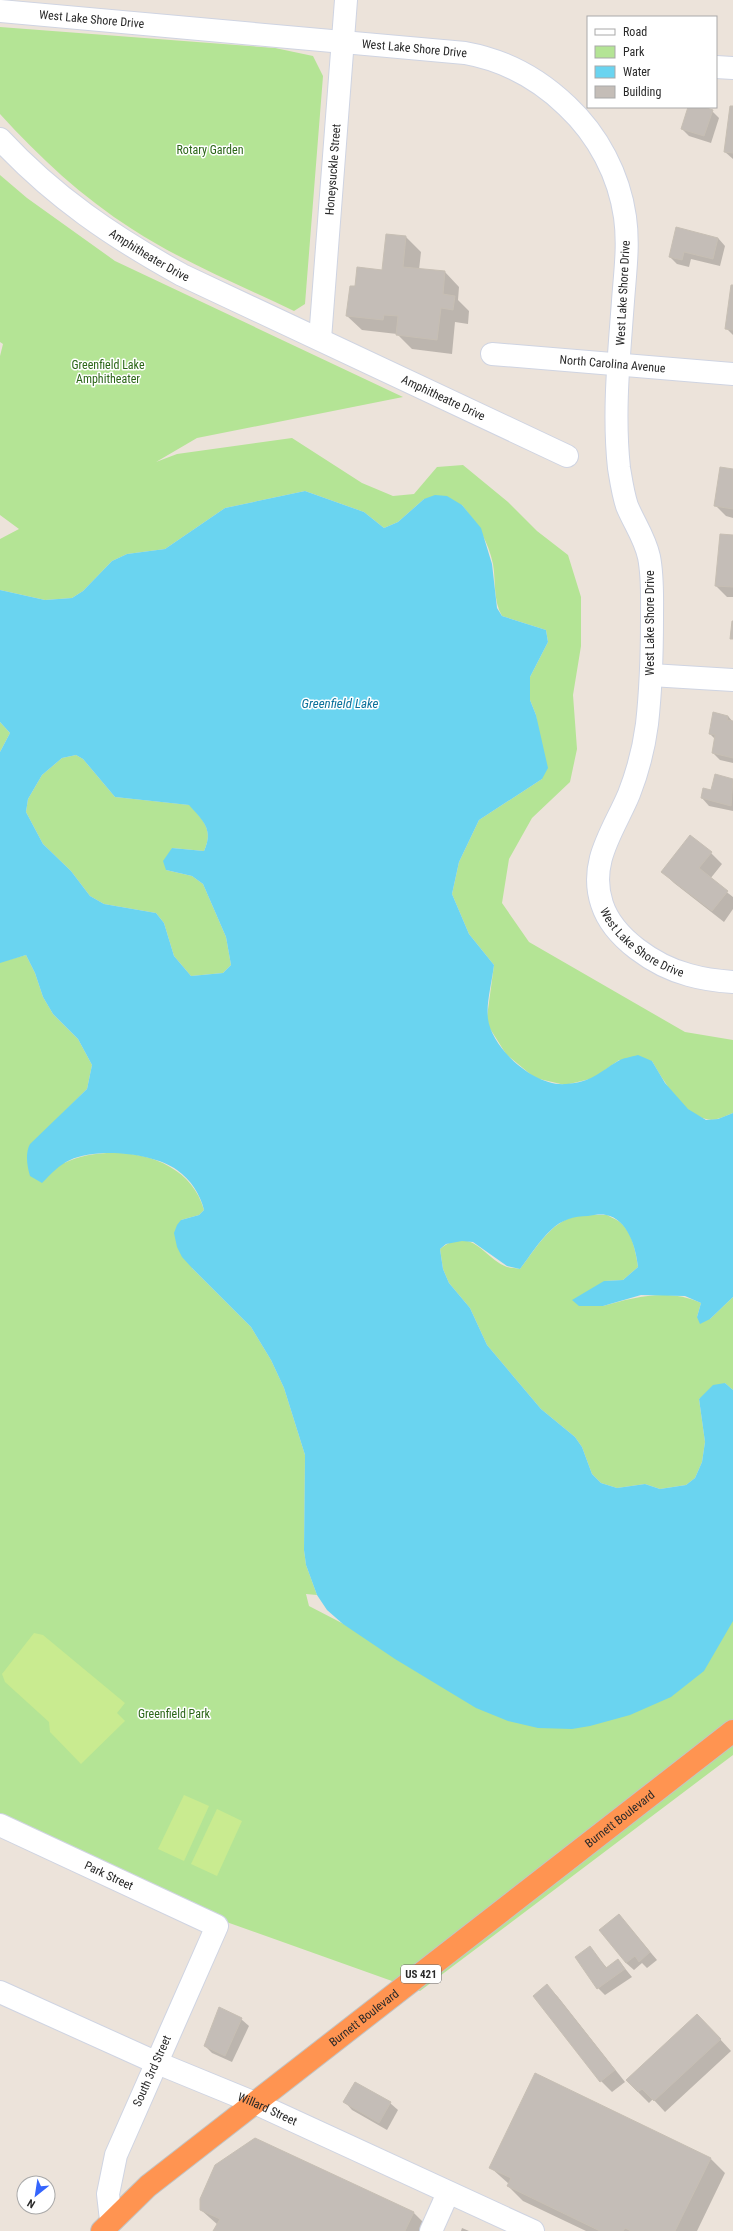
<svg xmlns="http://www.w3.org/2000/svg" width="733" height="2231" font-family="'Roboto Condensed',sans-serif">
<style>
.green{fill:#b4e495}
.pitch{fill:#c9eb90}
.water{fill:#6ad4f0;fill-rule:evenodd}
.shadow{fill:#0003}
.building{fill:#c4bdb7;stroke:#c7bfb4}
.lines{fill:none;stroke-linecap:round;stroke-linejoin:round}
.minor-casing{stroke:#cfd4e2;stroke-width:24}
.highway-casing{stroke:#c3c3c3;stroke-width:24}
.minor{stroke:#fff;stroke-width:22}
.highway{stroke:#ff9451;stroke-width:22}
.labels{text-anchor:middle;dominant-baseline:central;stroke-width:3;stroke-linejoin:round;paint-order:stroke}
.shield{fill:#fff;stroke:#696969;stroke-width:1}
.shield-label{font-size:11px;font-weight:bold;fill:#292929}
.street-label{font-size:12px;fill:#292929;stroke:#fff}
.park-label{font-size:12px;fill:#2c6618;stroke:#fff}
.water-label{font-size:13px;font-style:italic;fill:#0b719b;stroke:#fff}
</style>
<rect width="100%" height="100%" fill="#ece3da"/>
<g class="green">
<path d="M0,27L275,48L313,56L323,76L305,304L294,311C240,285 183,262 132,229C82,197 39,157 0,114Z"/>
<path d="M0,175L27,198L115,261L403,397L197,438L156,462L177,454L292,438L362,483L393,496L414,494L437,467L463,465L508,502L537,531L568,555L581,597V646L573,695L577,749L570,782L532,818L509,859L502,903L529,942L685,1032L733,1040V1113C725,1116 715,1122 706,1119C683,1114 663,1080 652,1061L619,1060L594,1078L565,1085L535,1078L506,1054L489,1027L487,1017L494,965L469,934L452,894L459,862L479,820L542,779L536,715L530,700V677L548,642L546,630L502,616C493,600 496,582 493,564C488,540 477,524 462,505L424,499L398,522L384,528L364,512L305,491L225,508L165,549L127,554L112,561L83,591L72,598L45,600L0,590V539L19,529L0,515V356L3,344L0,342Z"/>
<path d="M0,722L10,733L0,752Z"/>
<path d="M76,755L83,759L115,797L190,805C203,821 214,829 204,851L172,848L166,870L192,876L203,884L226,937L231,965L223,973L191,976L174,956L164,923L156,913L104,904L90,896L71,871L43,844L26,812L28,799L42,775L62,758Z"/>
<path d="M26,955L35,973L43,997L53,1014L78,1039L92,1065L87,1089L60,1116L64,1163C111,1141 189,1153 204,1210L199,1215L181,1220L192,1268L251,1327L271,1360L284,1388L305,1455L304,1550L306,1565L317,1595L306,1594L309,1606L442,1675L733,1525V1755L420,1991L190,1909L0,1831V962Z"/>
<path d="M607,1215C612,1218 619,1220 623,1225C633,1235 636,1254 638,1267L623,1280L604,1281L603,1306C635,1297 669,1288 701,1303L697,1317L710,1319L733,1297V1390L725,1383L699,1399L705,1442L702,1462L695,1478L686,1485L660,1489L645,1484L617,1488L601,1483L592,1474L582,1447L575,1437L541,1409L487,1345L470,1308L449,1283L443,1269L440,1249C472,1224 483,1258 507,1267C511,1268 516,1268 520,1269C535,1250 550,1222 576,1216C585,1214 597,1215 607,1215Z"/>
</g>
<g class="pitch">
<path d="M34,1633L43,1635L125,1703L117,1713L125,1721L81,1764L50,1732L49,1722L5,1682L2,1674Z"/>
<path d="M184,1795L209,1806L184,1861L158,1849Z"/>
<path d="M217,1809L242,1821L217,1876L191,1864Z"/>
</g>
<path class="water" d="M305,491L364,512L384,528L398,522L424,499L435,495L447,496L462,505L481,528L492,564L497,608L502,616L546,630L548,642L530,677V700L536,715L548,768L542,779L479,820L459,862L452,894L469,934L494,965C492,982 486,1003 488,1019C492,1049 535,1087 566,1084C592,1082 598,1073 618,1061C623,1058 631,1057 638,1055L652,1061L665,1083L688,1109L706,1120L718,1119L733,1113V1297L710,1319L700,1324L697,1317L701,1303L685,1296L641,1295L603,1306H579L572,1300L604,1281L623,1280L638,1267C636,1248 628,1219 606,1215C601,1214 593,1215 588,1216C574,1216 561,1220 551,1230C539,1241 530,1256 520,1269L507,1266L473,1242L462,1241L446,1244L440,1249L443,1269L449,1283L470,1308L487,1345L541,1409L575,1437L582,1447L592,1474L601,1483L617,1488L645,1484L660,1489L686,1485L695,1478L702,1462L705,1442L699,1399L713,1385L725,1383L733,1390V1621L704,1671L671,1697L630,1715L590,1726L572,1729L538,1728L508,1721L476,1708L395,1659L343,1624L327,1610L317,1595L306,1565L304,1550L305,1455L284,1388L271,1360L251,1327L192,1268L182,1257L177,1247L174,1233L177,1225L181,1220L199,1215L204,1210C200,1194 191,1180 177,1170C154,1153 97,1147 70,1160C59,1165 51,1174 42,1183L30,1176C27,1166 25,1153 30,1144L87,1089L92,1065L78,1039L53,1014L43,997L35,973L26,955L0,963V752L10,733L0,722V590L45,600L72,598L83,591L112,561L127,554L165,549L225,508ZM76,755L83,759L115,797L189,805C203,821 214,829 204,851L172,848L163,861L166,870L192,876L203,884L226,937L231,965L223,973L191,976L174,956L164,923L156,913L104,904L90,896L71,871L43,844L26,812L28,799L42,775L62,758Z"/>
<g class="shadow">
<path d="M689,107H700L712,111L719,118L711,143L689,136L682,129Z"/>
<path d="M733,107V159L725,152Z"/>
<path d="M387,235L406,237L421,252L419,270L445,272L459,287L458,300L469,311L468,324L455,322L452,354L412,349L397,334L362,330L347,316L356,287L383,271Z"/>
<path d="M718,238L725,246L720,266L691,259L689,267L677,264L670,257Z"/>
<path d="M733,286V335L726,328Z"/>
<path d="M733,470V518L726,516L715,505Z"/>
<path d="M733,536V597H727L716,586Z"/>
<path d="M728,716L733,722V763L720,760L713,753L715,739L710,734Z"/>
<path d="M715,776L733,780V811L709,806L702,798L712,791Z"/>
<path d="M711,853L722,864L710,879L733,897V909L724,922L674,883L663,872Z"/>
<path d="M619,1915L657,1960L647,1968L642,1963L634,1970L626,1963Z"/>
<path d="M590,1948L607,1968L618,1960L632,1977L605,1995L598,1988Z"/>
<path d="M547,1986L558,1997L625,2082L612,2092L601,2081Z"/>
<path d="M241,2019L249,2026L232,2062L212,2053L205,2046Z"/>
<path d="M708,2026L731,2051L665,2112L653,2099L649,2103L638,2092Z"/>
<path d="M345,2102L390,2103L398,2110L387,2130L352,2110Z"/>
<path d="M710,2158L725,2173L697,2231H586L523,2201L508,2186L509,2184L491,2168Z"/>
<path d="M201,2210L413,2212L428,2227L426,2231H214L218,2225Z"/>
<path d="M462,2228L469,2231H461Z"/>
</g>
<g class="building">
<path d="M730,106H733V153L724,152Z"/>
<path d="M688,107H703L713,110L704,136L681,129Z"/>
<path d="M676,227L718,238L713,259L684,252L682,260L669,257Z"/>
<path d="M386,234L406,236L403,267L445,271L443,294L455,296L453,310L441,308L437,340L396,335L398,316L384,315L383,320L346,316L350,286H355L357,267L382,270Z"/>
<path d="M731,285H733V330L725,329Z"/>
<path d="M720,467L733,469V509L714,506Z"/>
<path d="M720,534L733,535V587L715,586Z"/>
<path d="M732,621H733V639H730Z"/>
<path d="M713,712L728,716L727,720L733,721V758L712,753L715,735L709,734Z"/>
<path d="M715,774L733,779L731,806L701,798L703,788L711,790Z"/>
<path d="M690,835L712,852L699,868L728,891L712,911L661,872Z"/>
<path d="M619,1914L650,1952L639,1962L635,1956L626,1963L599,1930Z"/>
<path d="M590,1946L606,1968L618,1959L625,1969L597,1989L575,1957Z"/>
<path d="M547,1984L615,2070L600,2082L533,1996Z"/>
<path d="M219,2007L242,2018L225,2056L204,2046Z"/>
<path d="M697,2014L721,2039L654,2101L642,2089L638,2092L626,2080Z"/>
<path d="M535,2073L711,2158L675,2231H631L625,2228L623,2231H600L507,2186L511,2178L489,2168Z"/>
<path d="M355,2082L391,2102L379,2123L343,2102Z"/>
<path d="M255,2138L414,2212L405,2231H213L220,2219L200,2210V2199L215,2165Z"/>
</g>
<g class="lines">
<defs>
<g id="minor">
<path id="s1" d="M0,11L465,53C504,60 538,78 567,106C598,135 619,175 625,217C629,245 625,273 623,301C619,356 613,413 619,468C621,480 623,494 627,506C634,523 645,538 649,557C653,577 652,598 652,618C652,653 651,688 647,724C644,747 638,771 629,794C614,830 588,862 602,904C613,938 655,966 689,975C703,979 718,981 733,982"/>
<path d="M716,67L733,68"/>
<path id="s2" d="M0,139C54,197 113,237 182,275L567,456"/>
<path id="s3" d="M320,339L346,0"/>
<path id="s4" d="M492,354L733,374"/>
<path d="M651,675L733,680"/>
<path id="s5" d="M0,1825L217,1926L116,2155L108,2194L111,2220"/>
<path id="s6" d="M0,1992L155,2062L255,2103L533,2231"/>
<path d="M431,2231L448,2193"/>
</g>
<g id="highway">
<path id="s7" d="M102,2231L148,2186L733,1731"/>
</g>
</defs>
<use href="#minor" class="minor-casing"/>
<use href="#highway" class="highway-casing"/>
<use href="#minor" class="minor"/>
<use href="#highway" class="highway"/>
</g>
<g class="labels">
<rect class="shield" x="401" y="1965" width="40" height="18" rx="3"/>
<g class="shield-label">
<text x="421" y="1974">US 421</text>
</g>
<g class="street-label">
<text stroke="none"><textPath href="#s1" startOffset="92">West Lake Shore Drive</textPath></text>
<text stroke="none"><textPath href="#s1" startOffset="416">West Lake Shore Drive</textPath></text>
<text stroke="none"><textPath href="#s3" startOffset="170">Honeysuckle Street</textPath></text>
<text stroke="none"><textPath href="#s2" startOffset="190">Amphitheater Drive</textPath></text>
<text transform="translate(623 293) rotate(-87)">West Lake Shore Drive</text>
<text stroke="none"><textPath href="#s4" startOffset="121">North Carolina Avenue</textPath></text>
<text stroke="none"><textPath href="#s2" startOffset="517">Amphitheatre Drive</textPath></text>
<text transform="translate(650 623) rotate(-90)">West Lake Shore Drive</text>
<text stroke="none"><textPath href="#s1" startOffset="1471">West Lake Shore Drive</textPath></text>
<text stroke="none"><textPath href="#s7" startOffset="662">Burnett Boulevard</textPath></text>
<text stroke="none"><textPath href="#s5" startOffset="120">Park Street</textPath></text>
<text stroke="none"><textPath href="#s7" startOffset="338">Burnett Boulevard</textPath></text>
<text transform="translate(152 2071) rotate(-66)">South 3rd Street</text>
<text stroke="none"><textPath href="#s6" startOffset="292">Willard Street</textPath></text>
</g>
<g class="park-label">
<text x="210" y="150">Rotary Garden</text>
<text x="108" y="365">Greenfield Lake<tspan x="108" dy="14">Amphitheater</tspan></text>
<text x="174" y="1714">Greenfield Park</text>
</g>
<g class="water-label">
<text x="340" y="703">Greenfield Lake</text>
</g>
</g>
<rect x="587" y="16" width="130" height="92" fill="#ffffff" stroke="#a9a9a9"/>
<rect x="595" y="29" width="20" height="6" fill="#ffffff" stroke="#a9a9a9"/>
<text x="623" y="36" font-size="12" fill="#292929">Road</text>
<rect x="595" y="46" width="20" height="12" fill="#b4e495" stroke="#a9a9a9"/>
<text x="623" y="56" font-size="12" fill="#292929">Park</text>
<rect x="595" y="66" width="20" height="12" fill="#6ad4f0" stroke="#a9a9a9"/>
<text x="623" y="76" font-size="12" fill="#292929">Water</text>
<rect x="595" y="86" width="20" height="12" fill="#c4bdb7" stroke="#a9a9a9"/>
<text x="623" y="96" font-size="12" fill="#292929">Building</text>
<g transform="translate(36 2195) rotate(210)"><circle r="19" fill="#ffffff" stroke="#a9a9a9"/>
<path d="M0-3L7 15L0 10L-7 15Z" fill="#3565fd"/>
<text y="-6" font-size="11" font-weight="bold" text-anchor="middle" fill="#292929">N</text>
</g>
</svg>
